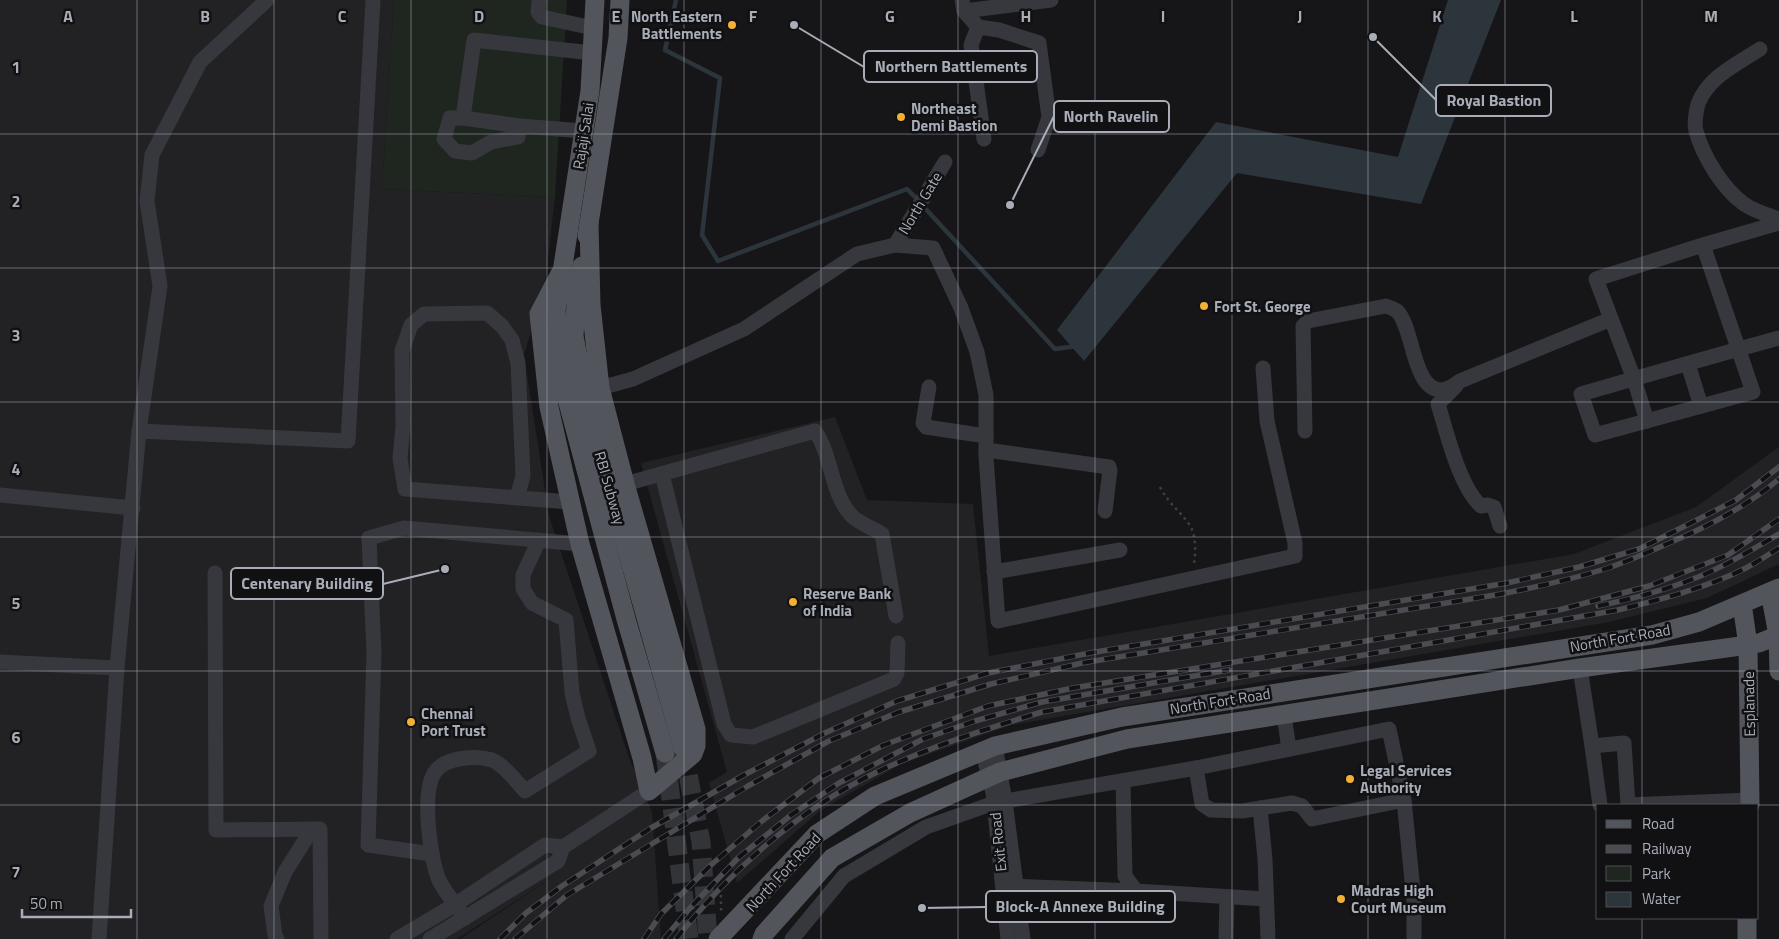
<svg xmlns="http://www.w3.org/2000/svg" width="1779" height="939" font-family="'Titillium Web',sans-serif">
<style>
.built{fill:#222225}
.green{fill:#1e261f}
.water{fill:#2c353c}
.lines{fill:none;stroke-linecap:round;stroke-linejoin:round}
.stream{stroke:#2c353c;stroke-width:4.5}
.major-tunnel{stroke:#333438;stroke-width:19;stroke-dasharray:19 9;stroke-linecap:butt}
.path{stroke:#3d3f44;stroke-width:2.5;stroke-dasharray:2.5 4;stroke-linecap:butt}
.minor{stroke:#37383d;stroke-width:15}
.major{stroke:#53555c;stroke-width:19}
.rail-casing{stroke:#4a4c52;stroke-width:5.5}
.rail{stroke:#111113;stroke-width:4;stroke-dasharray:11;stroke-linecap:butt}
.grid{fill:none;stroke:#a8adb8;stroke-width:1;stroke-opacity:0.55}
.poi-dot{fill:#f2b134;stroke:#111113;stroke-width:2}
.labels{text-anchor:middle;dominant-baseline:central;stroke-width:5;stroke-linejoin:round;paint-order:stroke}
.poi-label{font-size:15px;font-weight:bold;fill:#a8adb8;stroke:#111113;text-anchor:start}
.street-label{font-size:15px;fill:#a8adb8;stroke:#111113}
.grid-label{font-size:16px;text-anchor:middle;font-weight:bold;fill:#a8adb8;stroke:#111113;stroke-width:5;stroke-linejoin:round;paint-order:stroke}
.leader{fill:none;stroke:#a8adb8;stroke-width:2}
.callout-dot{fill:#a8adb8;stroke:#111113;stroke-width:2}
.callout{fill:#111113;stroke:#a8adb8;stroke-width:2}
.callout-label{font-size:16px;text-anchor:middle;font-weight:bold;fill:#a8adb8}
</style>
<rect width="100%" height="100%" fill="#161618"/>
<g class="built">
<path d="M0,0H394L382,189L555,197L545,285L524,355L549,516L628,755L652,812L661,939H460L562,871L457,939H0Z"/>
<path d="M835,417L867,500L973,504L989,656L1574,554L1696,507L1779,447V564L1707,598L1609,622L1011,725L901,764L821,810L737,883L709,783L727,772L641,463Z"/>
</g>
<path class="green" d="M394,0H567L555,197L382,189Z"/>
<path class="water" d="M1448,0H1501L1421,204L1237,173L1084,361L1057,330L1216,122L1398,157Z"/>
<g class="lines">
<g class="stream">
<path d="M676,0L665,50L720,78L702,235L718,261L907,189L918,200"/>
<path d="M923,206L1055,349L1077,346"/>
</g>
<g class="major-tunnel">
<path d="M683,748L701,842L708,939"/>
<path d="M665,753L689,939"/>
</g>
<g class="path">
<path d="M1160,487C1168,503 1179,510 1189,524C1196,533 1196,552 1194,563"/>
<path d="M721,895V913"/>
</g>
<g class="minor">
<path d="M539,0L538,12L542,17L593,28"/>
<path d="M962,0L964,11L978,27L999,30L1039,43L1049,117L1038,150"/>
<path d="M964,11L1051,0"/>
<path d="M978,27L971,45L984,139"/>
<path d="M1760,49C1737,64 1708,77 1698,104C1696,111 1694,125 1696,131C1703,156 1722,188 1744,204C1754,211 1767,215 1779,219"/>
<path d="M463,118L520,126"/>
<path d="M583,131L520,126L518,137L491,142L472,153L455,151L444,139L450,118H463L474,40L592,53"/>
<path d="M895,245L945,162"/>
<path d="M1703,245L1753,392L1595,435L1581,394C1647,375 1713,356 1779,338"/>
<path d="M1688,364L1701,406"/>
<path d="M1456,386L1438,404C1447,433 1459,486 1481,506L1488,505L1494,507L1500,526"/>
<path d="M929,387L923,423L926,427L986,436"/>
<path d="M600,388L633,379L744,329L857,254L895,245L933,248L961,308L977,352L986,395V457L998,621L1295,556V543L1267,421L1263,368"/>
<path d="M1647,421L1634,379L1596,279L1703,245L1779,223"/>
<path d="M139,431L160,286L147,201L152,155L200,62L267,0"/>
<path d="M1305,431L1303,326L1308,321L1386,306C1389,307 1394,309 1397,311C1414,327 1412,392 1443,390C1449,389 1456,384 1460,381L1611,319"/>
<path d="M986,450L1109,467L1110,470L1105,511"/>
<path d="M662,474L724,724L731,735L753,737L894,679L897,673L898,643"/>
<path d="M625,484L815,431C832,455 831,495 852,516C860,524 873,528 882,534L896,616"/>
<path d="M0,495L133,508"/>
<path d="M517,498L523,476L518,363L512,340L502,326L487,313L424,314L411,325L402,351L403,426L400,458L405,489L570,502"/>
<path d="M994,572L1120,550"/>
<path d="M215,573L216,830L320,829L321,939"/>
<path d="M0,662L117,668"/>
<path d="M1580,668L1592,746L1624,743L1628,805L1750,800"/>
<path d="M1284,715L1289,749"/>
<path d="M995,746L1005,801L1023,939"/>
<path d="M1592,746L1600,805"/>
<path d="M982,750L993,793L1008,939"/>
<path d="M1196,768L1202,804L1211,810L1242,811L1292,803L1302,806L1312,819L1404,800L1414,901V939"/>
<path d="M1123,781L1125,876L1136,891L1266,899"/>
<path d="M1260,808L1265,859L1268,939"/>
<path d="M432,854L368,845L374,653L369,538L404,528L580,544"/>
<path d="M1007,886L1136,891"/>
<path d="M465,918C457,906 445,893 439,880C430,859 421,791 435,772C445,757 476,755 492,760C503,764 517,782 525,791L589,751L578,718L572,693L566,620L532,603L523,589V575L539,540"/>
<path d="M99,939L117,668L139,431L348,441L373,0"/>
<path d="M277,939L275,935L271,906L285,872L312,829"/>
<path d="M397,939L456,904L545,845L563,847"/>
<path d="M430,939L558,861L563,847L649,791"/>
<path d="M792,939L844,876L926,827L994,803L1196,768L1389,729L1404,800"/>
<path d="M1226,939L1227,897"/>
</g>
<g class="major">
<path d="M595,0L590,91L556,311L566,395L626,619L665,753"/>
<path d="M587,236L618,38L620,0"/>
<path d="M582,266L577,289L574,336L589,416L683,748"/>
<path d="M561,272L539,314L549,407L580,544L642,758L649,791L693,754L696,746V729L625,484L600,388L591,305L589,224"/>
<path d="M1770,592L1778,635L1779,671"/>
<path d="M1742,604L1748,645L1750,805"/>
<path d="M718,939L817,834L875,796L995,746L1122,717L1652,635L1699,622L1779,588"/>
<path d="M762,939L764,934L832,858L910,813L1000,772L1127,739L1580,668L1748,645L1759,643L1779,635"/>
<path d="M1747,939V918"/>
</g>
<defs>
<g id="rail">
<path d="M1598,606C1632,599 1666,590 1698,577C1726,566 1753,549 1779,534"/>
<path d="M500,939L526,913L562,886L651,828L744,775L827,732L897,701L988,673L1090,653L1507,583L1579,567L1639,549L1689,524L1736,500L1779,467"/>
<path d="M515,939L567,895L748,786L829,741L899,712L991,684L1082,663L1501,594C1537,587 1573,579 1608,568C1634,559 1660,547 1685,536C1718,521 1751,503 1779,479"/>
<path d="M644,939L661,914L711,865L762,821L819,778L884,745L988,706L1073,688L1559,610L1649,586L1728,555L1779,519"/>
<path d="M664,939L690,908L738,858L791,815L839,783L923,739L975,721L1042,702L1229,670"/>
<path d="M676,939C729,872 798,810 875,773C929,747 985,729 1042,712L1618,610C1659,600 1709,587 1746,568C1757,562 1768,555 1779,548"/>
</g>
</defs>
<use href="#rail" class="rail-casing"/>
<use href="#rail" class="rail"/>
</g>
<path class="grid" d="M137,0V939M274,0V939M411,0V939M547,0V939M684,0V939M821,0V939M958,0V939M1095,0V939M1232,0V939M1368,0V939M1505,0V939M1642,0V805M0,134H1779M0,268H1779M0,402H1779M0,537H1779M0,671H1779M0,805H1779M1642,918V939"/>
<g class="poi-dot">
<circle cx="732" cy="25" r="5"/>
<circle cx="901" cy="117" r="5"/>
<circle cx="1204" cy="306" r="5"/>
<circle cx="793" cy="602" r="5"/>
<circle cx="411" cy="722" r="5"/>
<circle cx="1350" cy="779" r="5"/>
<circle cx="1341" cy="899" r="5"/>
</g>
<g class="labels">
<g class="poi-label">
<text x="722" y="16" text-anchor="end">North Eastern<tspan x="722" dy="17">Battlements</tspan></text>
<text x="911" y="108">Northeast<tspan x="911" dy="17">Demi Bastion</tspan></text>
<text x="1214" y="306">Fort St. George</text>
<text x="803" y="593">Reserve Bank<tspan x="803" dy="17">of India</tspan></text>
<text x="421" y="713">Chennai<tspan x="421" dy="17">Port Trust</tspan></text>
<text x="1360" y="770">Legal Services<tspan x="1360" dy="17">Authority</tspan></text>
<text x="1351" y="890">Madras High<tspan x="1351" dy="17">Court Museum</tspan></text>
</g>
<g class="street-label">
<text transform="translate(583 136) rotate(-81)">Rajaji Salai</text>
<text transform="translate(920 203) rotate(-59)">North Gate</text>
<text transform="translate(610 488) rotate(74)">RBI Subway</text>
<text transform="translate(1620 638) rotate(-10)">North Fort Road</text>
<text transform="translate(1220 701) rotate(-9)">North Fort Road</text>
<text transform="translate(1749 704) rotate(-91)">Esplanade</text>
<text transform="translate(998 842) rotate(-96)">Exit Road</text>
<text transform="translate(783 872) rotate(-47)">North Fort Road</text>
</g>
</g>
<g class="grid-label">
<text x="68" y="22">A</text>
<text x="205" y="22">B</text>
<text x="342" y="22">C</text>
<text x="479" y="22">D</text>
<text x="616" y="22">E</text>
<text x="753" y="22">F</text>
<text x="890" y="22">G</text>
<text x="1026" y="22">H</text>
<text x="1163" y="22">I</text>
<text x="1300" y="22">J</text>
<text x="1437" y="22">K</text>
<text x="1574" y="22">L</text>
<text x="1711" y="22">M</text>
<text x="16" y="73">1</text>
<text x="16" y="207">2</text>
<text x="16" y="341">3</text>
<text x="16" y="475">4</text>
<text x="16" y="609">5</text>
<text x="16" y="743">6</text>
<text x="16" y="878">7</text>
</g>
<path class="leader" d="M794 25L864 67M1373 37L1436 100M1010 205L1054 116M445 569L383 584M922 908L986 907"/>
<g class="callout-dot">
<circle cx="794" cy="25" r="5"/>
<circle cx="1373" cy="37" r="5"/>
<circle cx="1010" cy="205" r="5"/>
<circle cx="445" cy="569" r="5"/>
<circle cx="922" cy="908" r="5"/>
</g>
<g class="callout">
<rect x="864" y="51" width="173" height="31" rx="5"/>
<rect x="1436" y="85" width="115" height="31" rx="5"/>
<rect x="1054" y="101" width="115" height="31" rx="5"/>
<rect x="231" y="568" width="152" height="31" rx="5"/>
<rect x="986" y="891" width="189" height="31" rx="5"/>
</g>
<g class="callout-label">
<text x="951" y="72">Northern Battlements</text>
<text x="1494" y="106">Royal Bastion</text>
<text x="1111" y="122">North Ravelin</text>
<text x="307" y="589">Centenary Building</text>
<text x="1080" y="912">Block-A Annexe Building</text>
</g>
<rect x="1596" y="804" width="162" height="115" fill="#111113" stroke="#4d4f55"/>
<rect x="1606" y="820" width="25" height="8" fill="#53555c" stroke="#4d4f55"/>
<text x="1642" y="829" font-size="15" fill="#a8adb8">Road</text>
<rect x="1606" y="845" width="25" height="8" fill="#4a4c52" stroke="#4d4f55"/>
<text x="1642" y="854" font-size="15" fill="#a8adb8">Railway</text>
<rect x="1606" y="866" width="25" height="15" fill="#1e261f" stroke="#4d4f55"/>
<text x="1642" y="879" font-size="15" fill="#a8adb8">Park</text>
<rect x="1606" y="892" width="25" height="15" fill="#2c353c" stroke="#4d4f55"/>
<text x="1642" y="904" font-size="15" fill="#a8adb8">Water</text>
<path d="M22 909v8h109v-8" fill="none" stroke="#a8adb8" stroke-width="2.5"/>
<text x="30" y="909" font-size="15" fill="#a8adb8" stroke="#111113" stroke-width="4" paint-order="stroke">50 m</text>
</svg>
